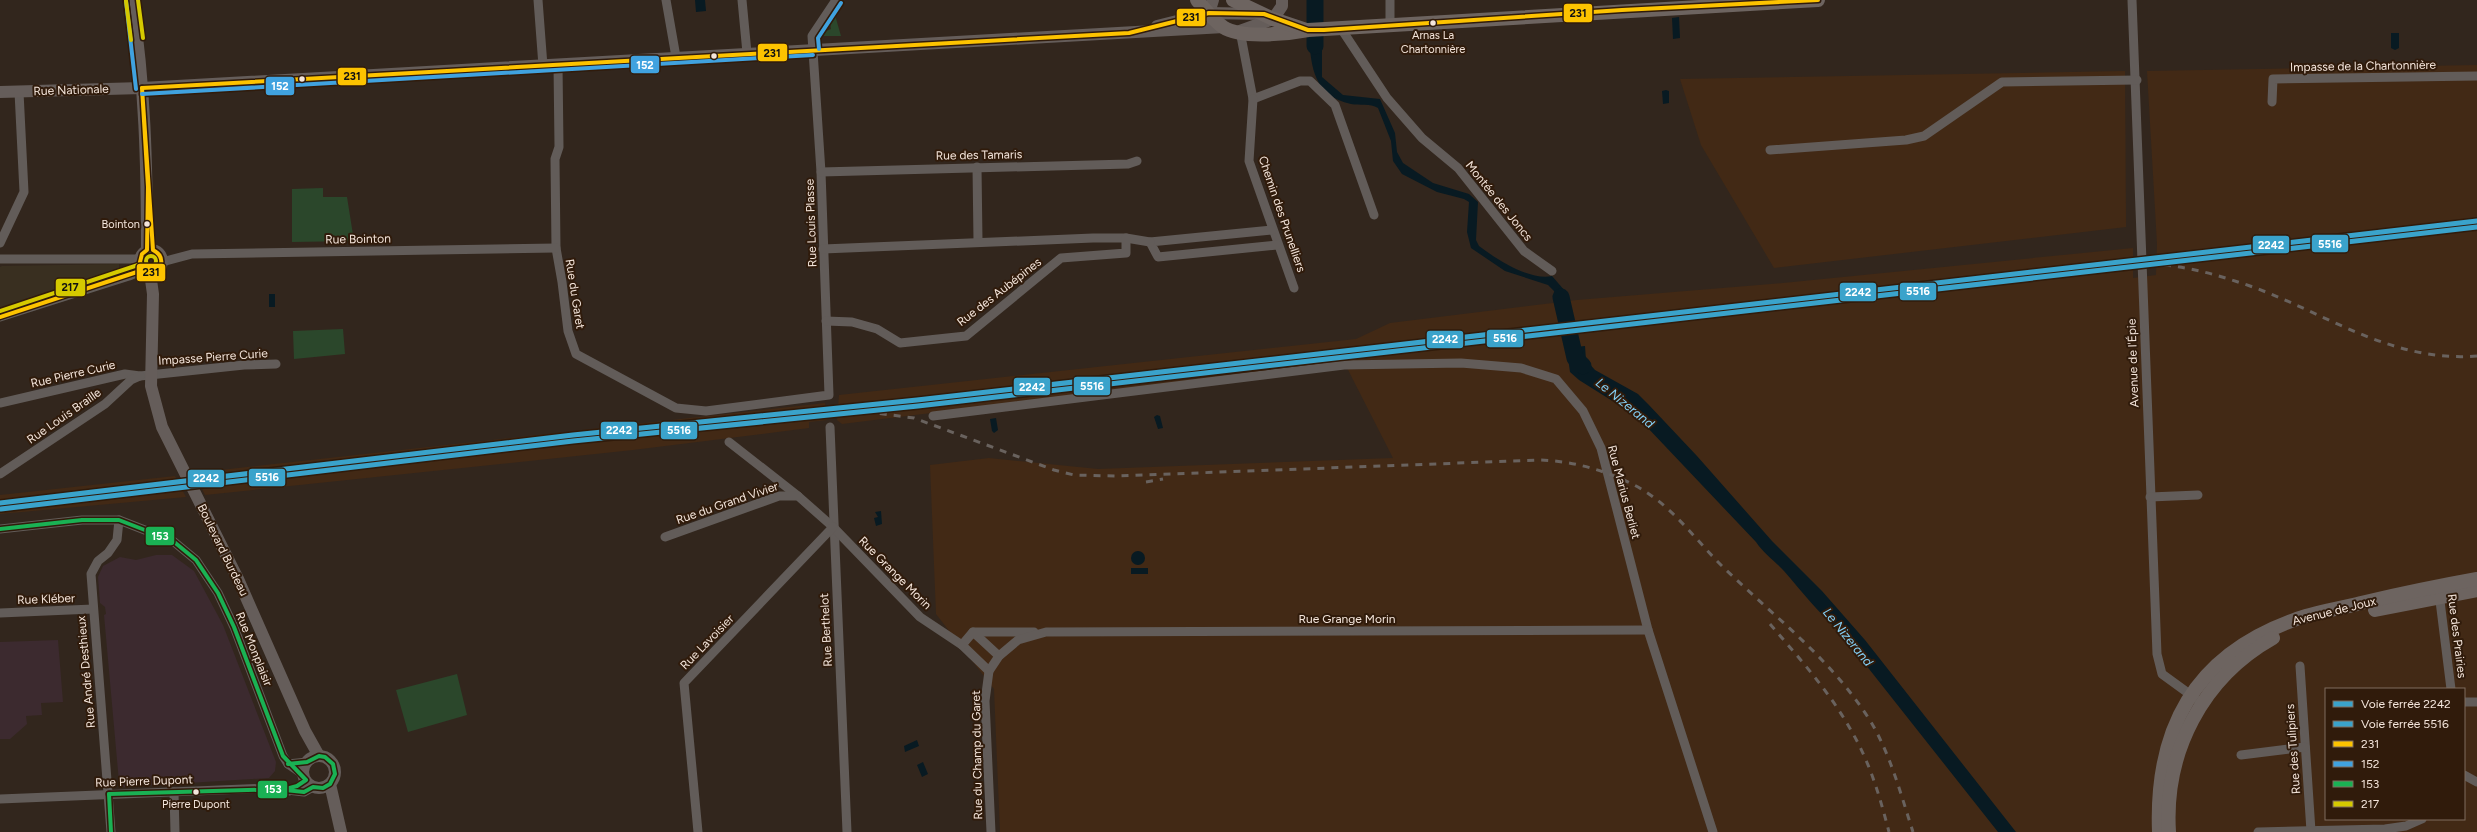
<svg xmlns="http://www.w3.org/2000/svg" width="2477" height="832" font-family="Figtree,sans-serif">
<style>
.commercial{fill:#3c2a2f}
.built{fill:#422915;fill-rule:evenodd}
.education{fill:#392f20}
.green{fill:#2b472b}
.water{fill:#081a22}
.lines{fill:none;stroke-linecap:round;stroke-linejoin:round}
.river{stroke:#081a22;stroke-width:17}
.street{stroke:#625c59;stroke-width:9}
.secondary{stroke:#655d5a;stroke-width:12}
.primary{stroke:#6d6460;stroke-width:14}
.rail{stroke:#69625e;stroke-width:3;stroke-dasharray:7 7;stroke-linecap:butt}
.bus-1-casing{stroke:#301b0b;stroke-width:7}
.bus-2-casing{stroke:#301b0b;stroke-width:7}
.bus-3-casing{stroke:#301b0b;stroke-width:7}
.bus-4-casing{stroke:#301b0b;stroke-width:7}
.bus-1{stroke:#fdc300;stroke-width:4}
.bus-2{stroke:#40a2df;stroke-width:4}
.bus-3{stroke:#1ab154;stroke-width:4}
.bus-4{stroke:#d5c900;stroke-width:4}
.rail-1-casing{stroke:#301b0b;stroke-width:8}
.rail-2-casing{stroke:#301b0b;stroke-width:8}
.rail-1{stroke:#3aa3cb;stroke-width:5}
.rail-2{stroke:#3aa3cb;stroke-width:5}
.bus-dot{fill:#f4e5db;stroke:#301b0b;stroke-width:1.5}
.labels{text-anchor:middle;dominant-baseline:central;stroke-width:4;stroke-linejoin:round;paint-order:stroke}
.bus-label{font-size:11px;fill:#f4e5db;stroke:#301b0b}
.street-label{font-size:12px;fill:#f4e5db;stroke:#301b0b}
.water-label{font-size:13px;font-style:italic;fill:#84d0f6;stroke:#301b0b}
.line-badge{stroke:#301b0b;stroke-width:1.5}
.badge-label{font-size:11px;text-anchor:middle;font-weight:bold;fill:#fff}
.pale-badge-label{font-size:11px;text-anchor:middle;font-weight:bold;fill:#111}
</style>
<rect width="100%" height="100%" fill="#32261d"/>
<g class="commercial">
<path d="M156,555H172L194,571L223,625L276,762L275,771L269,778L124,787L119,782L104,615L106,614L105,607L100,603L98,577L103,566L120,557L136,560Z"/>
<path d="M58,640L63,702L41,703L42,715L26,716L27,724L10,739H0V642Z"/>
</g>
<g class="built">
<path d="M2477,65V832H1000L994,689L936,614L930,465L989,458L1098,469L1393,458L1344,362L842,424L837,420L839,395L1356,339L1390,323L1577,300L1783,283L2133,248V278L2156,275L2157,244L2147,71ZM2326,689H2464V819H2326Z"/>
<path d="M2125,71L2126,227L1774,268L1701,145L1680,79Z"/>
<path d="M825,403L827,420L809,422V428L633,450L205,495L194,473Z"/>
<path d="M175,476L186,497L0,514V495Z"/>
</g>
<path class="education" d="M119,264V270L0,308V267L2,266Z"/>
<g class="green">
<path d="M835,15L841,36H823L826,31L831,29L830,23Z"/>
<path d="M323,188V197H347L354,241L292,242V189Z"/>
<path d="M343,329L345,354L294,359L293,331Z"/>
<path d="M457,674L467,715L408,732L396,690Z"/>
</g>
<g class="water">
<path d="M695,0H705L706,11L696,12Z"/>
<path d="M1311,0H1321L1320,15H1309Z"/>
<path d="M1679,17L1680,38L1673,39L1672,18Z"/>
<path d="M2391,33H2399V48L2395,50L2391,48Z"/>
<path d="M1322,35V77L1343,95L1380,99L1395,133L1397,152L1403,163L1433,183L1469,194L1478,202L1476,240L1479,246C1496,259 1530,281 1552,276L1565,291L1570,318L1565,319L1554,291L1548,285L1505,271L1471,248L1467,232L1469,202L1464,199L1437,192L1402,174L1393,161L1391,141L1378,108C1370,103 1360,106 1351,104C1314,96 1311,68 1309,36Z"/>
<path d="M1666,90L1669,91V103L1663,104L1662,91Z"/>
<rect x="269" y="294" width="6" height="13"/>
<path d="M1566,343L1576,347L1585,346L1586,360L1595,370L1638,394L1648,404L1697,456L1772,541L1822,591L1865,640L2016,832H1998L1839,631C1819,613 1802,592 1784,571C1775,561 1764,554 1756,542L1646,426L1622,407L1579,380L1570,372Z"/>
<path d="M1157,415L1160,416L1163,428L1158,429L1154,417Z"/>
<path d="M996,418L998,430L994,433L992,431L990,419Z"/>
<path d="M881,511L882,524L876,526L874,518L878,517L875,512Z"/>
<circle cx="1138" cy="558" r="7"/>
<rect x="1131" y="568" width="17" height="6"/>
<path d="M917,740L919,746L905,752L904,746Z"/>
<path d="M923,762L928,774L922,777L917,765Z"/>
</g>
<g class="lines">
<g class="river">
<path d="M1315,0V46"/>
<path d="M1561,297L1575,358L1583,366"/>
</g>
<g class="street">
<path d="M538,0L543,66"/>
<path d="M666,0L676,57"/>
<path d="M742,0L747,53"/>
<path d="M2132,0L2157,654L2162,674L2195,698"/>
<path d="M1390,27V0"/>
<path d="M1342,30L1387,98L1422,138L1458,168L1524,251L1552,271"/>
<path d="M1240,31L1253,99L1300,81H1310L1335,105L1374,215"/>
<path d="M558,65L559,147L555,159L556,248L562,282L568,331L576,354L676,408L706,411L829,395L821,172L812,36L836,0"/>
<path d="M1253,99L1249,161L1294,288"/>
<path d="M2272,102L2273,79L2477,76"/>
<path d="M1770,150L1906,140L1924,136L2002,82L2137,80"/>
<path d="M977,167L978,241"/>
<path d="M821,172L1128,164L1137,161"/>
<path d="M1272,230L1150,242L1158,257L1277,245"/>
<path d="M0,243L24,192L19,92"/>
<path d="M823,249L1093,238H1126L1150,242"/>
<path d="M0,259H139"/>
<path d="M162,262L192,254L556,248"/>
<path d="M0,317L129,276L143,270"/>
<path d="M826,321L852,322L877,329L900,343L966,336L1061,258L1126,253V238"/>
<path d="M0,403L125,374L140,376L244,365L276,364"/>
<path d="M933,416L1344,365L1461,363L1521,368L1556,379L1583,411L1601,448L1648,630L1713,832"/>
<path d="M830,427L847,832"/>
<path d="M729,442L798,496"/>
<path d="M0,474L105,404L131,380L140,376"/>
<path d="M2150,497L2198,495"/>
<path d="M0,529L82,520H119L173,541L196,560L218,593L234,627L283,756L288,764L304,775"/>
<path d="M665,537L779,496H798L833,527L920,617L962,645L989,671"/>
<path d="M2439,593L2451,689"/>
<path d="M0,613L93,609"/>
<path d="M973,632H1034"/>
<path d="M962,645L973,632L999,656"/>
<path d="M2300,666L2311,831"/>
<path d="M2464,702H2477"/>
<path d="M2241,755L2305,747"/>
<path d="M288,764L307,762"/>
<path d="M2464,775L2477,782"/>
<path d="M289,791L297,788L306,780"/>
<path d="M174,792L175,832"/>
<path d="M0,799L271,788L304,792L313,787"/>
<path d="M111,832L91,574L98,561L108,553L117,540L119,520"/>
<path d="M698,832L684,683L833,527"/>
<path d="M991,832L985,701L989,671L999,656L1018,640L1046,632L1648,630"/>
<path d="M2258,832L2385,829L2406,826L2422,819"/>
</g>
<g class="secondary">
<path d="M132,0C145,83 147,167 147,250"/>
<path d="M1209,13L1213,0"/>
<path d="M1157,26L1209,13L1263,14"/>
<path d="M1240,31L1273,19L1282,6V0"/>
<path d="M0,92L142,88L1224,27"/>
<circle cx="151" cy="261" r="11"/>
<path d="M150,273L153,294L151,386L162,427L238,579L305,731L319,756"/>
<circle cx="319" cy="772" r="16"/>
<path d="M330,784L341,832"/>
</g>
<g class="primary">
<path d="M1197,0C1205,9 1213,20 1223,27C1241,39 1287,34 1308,30L1818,0"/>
<path d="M1233,0L1273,19L1306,30"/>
<path d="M2375,610L2477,590"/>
<path d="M2159,832C2155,729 2194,656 2294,620C2315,612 2339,609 2361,603C2400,594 2438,586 2477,579"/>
<path d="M2169,832C2164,752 2202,678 2273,638"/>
</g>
<g class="rail">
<path d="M2164,265C2194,268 2221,276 2250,286C2326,313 2392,363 2477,356"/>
<path d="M824,413L861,411L914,418L1054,470L1074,475L1116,476L1540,460C1574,461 1608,471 1638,487C1673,507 1694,538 1721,565C1774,617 1831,658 1871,722C1891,756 1901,795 1913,832"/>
<path d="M1146,482L1163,479"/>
<path d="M1770,624C1799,658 1830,692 1852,732C1870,763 1880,797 1889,832"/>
</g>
<defs>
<g id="bus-1">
<path d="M142,88L1129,33L1209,13L1264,14L1308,30H1324L1622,10L1818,0"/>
<path d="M142,88L153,250C161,254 163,260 160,268L150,273L143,270L140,262L142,254L147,250L148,187Z"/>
<path d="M0,317L143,270"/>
</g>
<g id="bus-2">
<path d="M126,1L136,89"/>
<path d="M819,49L818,38L841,3"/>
<path d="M142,94L813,55"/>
</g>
<g id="bus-3">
<path d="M0,529L82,520H119L173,541L196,560L218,593L234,627L283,756L306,780L297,786L286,789L109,794"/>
<path d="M285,790L304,792L313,787L323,788L330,784L335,774L333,764L325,757L319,756L307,762L288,764"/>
<path d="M109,794L111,832"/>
</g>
<g id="bus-4">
<path d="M138,0L143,38"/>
<path d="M126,1L131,40"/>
<circle cx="151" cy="261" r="5"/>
<path d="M0,311L141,264"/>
</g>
</defs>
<use href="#bus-1" class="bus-1-casing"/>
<use href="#bus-2" class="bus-2-casing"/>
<use href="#bus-3" class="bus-3-casing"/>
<use href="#bus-4" class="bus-4-casing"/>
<use href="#bus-1" class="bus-1"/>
<use href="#bus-2" class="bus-2"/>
<use href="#bus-3" class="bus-3"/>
<use href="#bus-4" class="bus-4"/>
<defs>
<path id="rail-1" d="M0,503L573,435L917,400L2477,221"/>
<path id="rail-2" d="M1,509L573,441L918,406L2477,227"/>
</defs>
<use href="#rail-1" class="rail-1-casing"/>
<use href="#rail-2" class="rail-2-casing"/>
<use href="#rail-1" class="rail-1"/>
<use href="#rail-2" class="rail-2"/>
</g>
<g class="bus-dot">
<circle cx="1433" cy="23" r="3.5"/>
<circle cx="714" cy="56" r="3.5"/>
<circle cx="302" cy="79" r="3.5"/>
<circle cx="147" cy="224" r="3.5"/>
<circle cx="196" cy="792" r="3.5"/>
</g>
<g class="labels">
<g class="bus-label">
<text x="1433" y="35">Arnas La<tspan x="1433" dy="14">Chartonnière</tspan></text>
<text x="140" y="224" text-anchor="end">Bointon</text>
<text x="196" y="804">Pierre Dupont</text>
</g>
<g class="street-label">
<text transform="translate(2363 66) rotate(-1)">Impasse de la Chartonnière</text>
<text transform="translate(71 90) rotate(-2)">Rue Nationale</text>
<text transform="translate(979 155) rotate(-1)">Rue des Tamaris</text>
<text transform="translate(1499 201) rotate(51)">Montée des Joncs</text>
<text transform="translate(1282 214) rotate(71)">Chemin des Prunelliers</text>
<text transform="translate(811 223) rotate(-92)">Rue Louis Plasse</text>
<text transform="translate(358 239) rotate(-1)">Rue Bointon</text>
<text transform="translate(999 292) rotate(-38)">Rue des Aubépines</text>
<text transform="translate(575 294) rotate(81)">Rue du Garet</text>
<text transform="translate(213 357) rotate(-4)">Impasse Pierre Curie</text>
<text transform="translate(2133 363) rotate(-92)">Avenue de l'Épie</text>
<text transform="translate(73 374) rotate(-13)">Rue Pierre Curie</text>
<text transform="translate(64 416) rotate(-35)">Rue Louis Braille</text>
<text transform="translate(1624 492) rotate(75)">Rue Marius Berliet</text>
<text transform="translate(727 503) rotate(-19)">Rue du Grand Vivier</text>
<text transform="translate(223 550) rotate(64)">Boulevard Burdeau</text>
<text transform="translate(895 573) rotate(45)">Rue Grange Morin</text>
<text transform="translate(46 599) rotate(-2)">Rue Kléber</text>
<text transform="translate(2334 611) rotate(-14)">Avenue de Joux</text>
<text x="1347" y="619">Rue Grange Morin</text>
<text transform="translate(826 630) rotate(-93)">Rue Berthelot</text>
<text transform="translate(2457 636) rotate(83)">Rue des Prairies</text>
<text transform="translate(707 642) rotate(-46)">Rue Lavoisier</text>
<text transform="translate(254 649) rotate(68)">Rue Monplaisir</text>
<text transform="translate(86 672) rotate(-95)">Rue André Desthieux</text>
<text transform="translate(2293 749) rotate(-94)">Rue des Tulipiers</text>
<text transform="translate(977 755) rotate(-91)">Rue du Champ du Garet</text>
<text transform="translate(144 781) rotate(-2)">Rue Pierre Dupont</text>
</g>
<g class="water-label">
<text transform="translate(1625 403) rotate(39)">Le Nizerand</text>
<text transform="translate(1848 637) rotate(51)">Le Nizerand</text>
</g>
</g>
<g class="line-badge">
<rect x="1563" y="3" width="30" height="20" rx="4" fill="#fdc300"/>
<rect x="1176" y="8" width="30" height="19" rx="4" fill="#fdc300"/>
<rect x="757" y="43" width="31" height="19" rx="4" fill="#fdc300"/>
<rect x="630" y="55" width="30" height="19" rx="4" fill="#40a2df"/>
<rect x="337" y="67" width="30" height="19" rx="4" fill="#fdc300"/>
<rect x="265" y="76" width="30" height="20" rx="4" fill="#40a2df"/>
<rect x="2311" y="234" width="38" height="19" rx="4" fill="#3aa3cb"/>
<rect x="2252" y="235" width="38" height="19" rx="4" fill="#3aa3cb"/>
<rect x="136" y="263" width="30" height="19" rx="4" fill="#fdc300"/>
<rect x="55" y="278" width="31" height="19" rx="4" fill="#d5c900"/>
<rect x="1899" y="282" width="38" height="19" rx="4" fill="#3aa3cb"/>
<rect x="1839" y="282" width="38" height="20" rx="4" fill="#3aa3cb"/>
<rect x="1486" y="329" width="38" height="19" rx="4" fill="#3aa3cb"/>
<rect x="1426" y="330" width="38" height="19" rx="4" fill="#3aa3cb"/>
<rect x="1073" y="376" width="38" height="20" rx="4" fill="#3aa3cb"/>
<rect x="1013" y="377" width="38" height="19" rx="4" fill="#3aa3cb"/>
<rect x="660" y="421" width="38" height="19" rx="4" fill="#3aa3cb"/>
<rect x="600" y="421" width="38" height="19" rx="4" fill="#3aa3cb"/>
<rect x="248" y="468" width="38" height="19" rx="4" fill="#3aa3cb"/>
<rect x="187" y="469" width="38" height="19" rx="4" fill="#3aa3cb"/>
<rect x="145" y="526" width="30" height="20" rx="4" fill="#1ab154"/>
<rect x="257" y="780" width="31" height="19" rx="4" fill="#1ab154"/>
</g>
<g class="badge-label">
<text x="645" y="69">152</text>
<text x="280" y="90">152</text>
<text x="2330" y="248">5516</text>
<text x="2271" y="249">2242</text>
<text x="1918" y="295">5516</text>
<text x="1858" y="296">2242</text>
<text x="1505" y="342">5516</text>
<text x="1445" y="343">2242</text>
<text x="1092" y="390">5516</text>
<text x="1032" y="391">2242</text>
<text x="679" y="434">5516</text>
<text x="619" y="434">2242</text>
<text x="267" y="481">5516</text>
<text x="206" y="482">2242</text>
<text x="160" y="540">153</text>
<text x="273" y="793">153</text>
</g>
<g class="pale-badge-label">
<text x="1578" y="17">231</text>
<text x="1191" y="21">231</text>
<text x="772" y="57">231</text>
<text x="352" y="80">231</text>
<text x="151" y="276">231</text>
<text x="70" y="291">217</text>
</g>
<rect x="2325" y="688" width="140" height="132" fill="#301b0b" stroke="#7e6c5e"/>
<rect x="2333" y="701" width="20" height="6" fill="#3aa3cb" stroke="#7e6c5e"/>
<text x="2361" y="708" font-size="12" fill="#f4e5db">Voie ferrée 2242</text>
<rect x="2333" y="721" width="20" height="6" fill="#3aa3cb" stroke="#7e6c5e"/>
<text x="2361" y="728" font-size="12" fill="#f4e5db">Voie ferrée 5516</text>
<rect x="2333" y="741" width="20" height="6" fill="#fdc300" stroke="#7e6c5e"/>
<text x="2361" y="748" font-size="12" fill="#f4e5db">231</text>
<rect x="2333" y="761" width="20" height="6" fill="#40a2df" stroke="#7e6c5e"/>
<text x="2361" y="768" font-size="12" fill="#f4e5db">152</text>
<rect x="2333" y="781" width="20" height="6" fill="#1ab154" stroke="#7e6c5e"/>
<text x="2361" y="788" font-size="12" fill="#f4e5db">153</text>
<rect x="2333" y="801" width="20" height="6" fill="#d5c900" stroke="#7e6c5e"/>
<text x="2361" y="808" font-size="12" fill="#f4e5db">217</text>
</svg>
